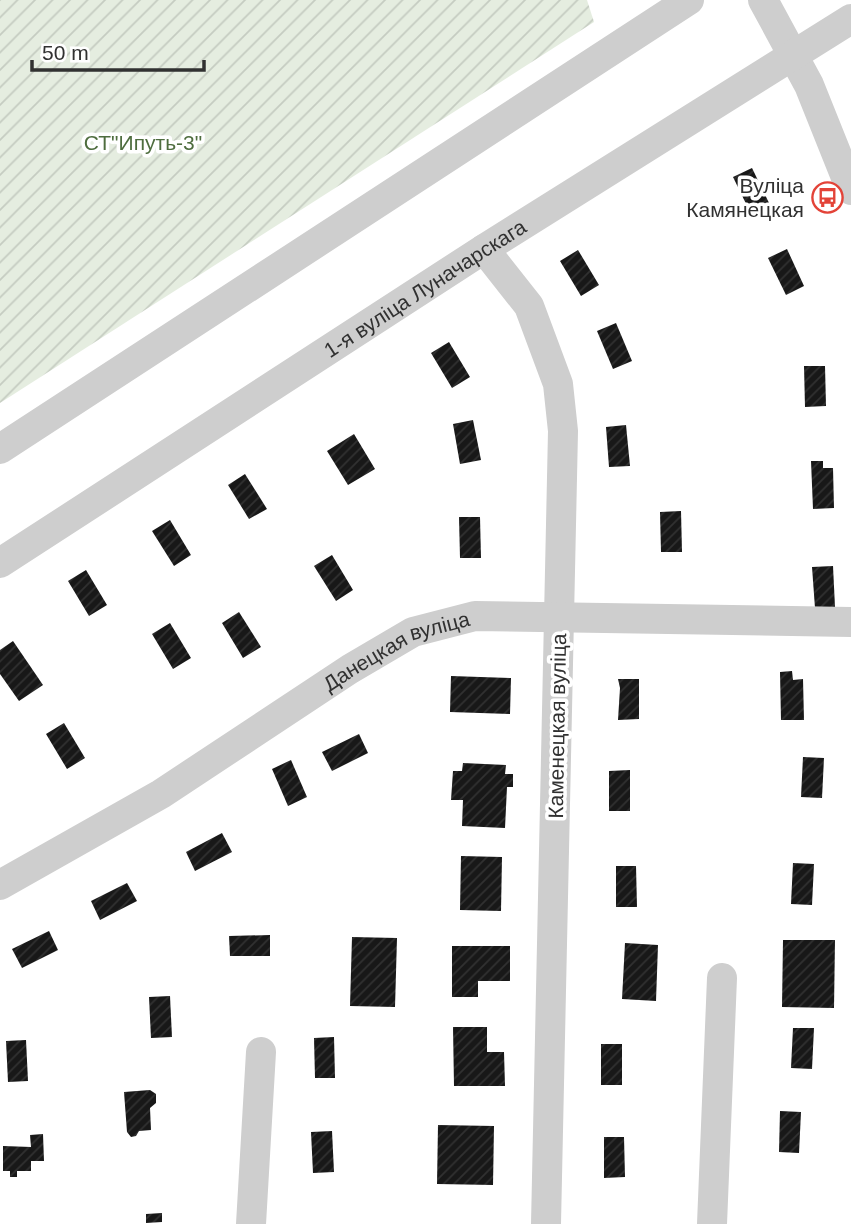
<svg xmlns="http://www.w3.org/2000/svg" width="851" height="1224" font-family="Arial,sans-serif">
<style>
.garden{fill:url(#garden-furrows)}
.building{fill:url(#building-hatch)}
.lines{fill:none;stroke-linecap:round;stroke-linejoin:round}
.minor{stroke:#cecece;stroke-width:30}
.labels{text-anchor:middle;dominant-baseline:central;stroke-width:7;stroke-linejoin:round;paint-order:stroke}
.park-label{font-size:21px;fill:#4e6d3e;stroke:#fff}
.poi-label{font-size:21px;fill:#313131;stroke:#fff;text-anchor:end}
.street-label{font-size:21px;fill:#313131;stroke:#fff}
</style>
<defs>
<pattern id="garden-furrows" width="10" height="10" patternUnits="userSpaceOnUse" patternTransform="scale(1.75)"><rect width="10" height="10" fill="#e5ede0"/><path d="M-1 1l2-2M0 10L10 0M9 11l2-2" fill="none" stroke="#c5ccc1"/></pattern>
<pattern id="building-hatch" width="6" height="6" patternUnits="userSpaceOnUse" patternTransform="scale(1.75)"><rect width="6" height="6" fill="#181818"/><path d="M-1 1l2-2M0 6l6-6M5 7l2-2" fill="none" stroke="#313131"/></pattern>
</defs>
<rect width="100%" height="100%" fill="#fff"/>
<path class="garden" d="M0,0H587L594,22L0,403Z"/>
<g class="building">
<path d="M752,168L770,205L751,214L733,177Z"/>
<path d="M787,249L804,286L786,295L768,258Z"/>
<path d="M578,250L599,285L581,296L560,261Z"/>
<path d="M616,323L632,361L613,369L597,331Z"/>
<path d="M449,342L470,377L452,388L431,353Z"/>
<path d="M804,366H825L826,406L805,407Z"/>
<path d="M473,420L481,460L460,464L453,424Z"/>
<path d="M626,425L630,466L609,467L606,427Z"/>
<path d="M354,434L375,469L348,485L327,451Z"/>
<path d="M811,461H823V468H833L834,508L813,509Z"/>
<path d="M245,474L267,509L249,519L228,485Z"/>
<path d="M681,511L682,552H661L660,512Z"/>
<path d="M459,517H480L481,558H460Z"/>
<path d="M170,520L191,555L174,566L152,531Z"/>
<path d="M332,555L353,590L336,601L314,566Z"/>
<path d="M833,566L835,607L815,608L812,567Z"/>
<path d="M86,570L107,605L89,616L68,581Z"/>
<path d="M239,612L261,647L243,658L222,623Z"/>
<path d="M170,623L191,658L173,669L152,634Z"/>
<path d="M13,641L43,685L19,701L0,674V650Z"/>
<path d="M792,671L793,680L803,679L804,720H781L780,672Z"/>
<path d="M451,676L511,678L510,714L450,712Z"/>
<path d="M618,679H639V719L618,720L620,688Z"/>
<path d="M64,723L85,758L67,769L46,734Z"/>
<path d="M359,734L368,753L332,771L322,752Z"/>
<path d="M803,757L824,758L822,798L801,797Z"/>
<path d="M291,760L307,797L288,806L272,769Z"/>
<path d="M463,763L506,765L505,774H513V787H507L505,828L462,826L463,800H451L453,771H462Z"/>
<path d="M630,770V811H609V771Z"/>
<path d="M222,833L232,852L195,871L186,852Z"/>
<path d="M461,856L502,857L501,911L460,910Z"/>
<path d="M793,863L814,864L812,905L791,904Z"/>
<path d="M616,866H636L637,907H616Z"/>
<path d="M127,883L137,901L100,920L91,901Z"/>
<path d="M49,931L58,950L22,968L12,949Z"/>
<path d="M270,935V956H230L229,936Z"/>
<path d="M352,937L397,938L395,1007L350,1006Z"/>
<path d="M783,940H835L834,1008L782,1007Z"/>
<path d="M625,943L658,945L656,1001L622,999Z"/>
<path d="M452,946H510V981H478V997H452Z"/>
<path d="M170,996L172,1037L151,1038L149,997Z"/>
<path d="M453,1027H487V1052H504L505,1086H454Z"/>
<path d="M793,1028H814L812,1069L791,1068Z"/>
<path d="M334,1037L335,1078H315L314,1038Z"/>
<path d="M26,1040L28,1081L8,1082L6,1041Z"/>
<rect x="601" y="1044" width="21" height="41"/>
<path d="M150,1090L156,1094V1103L150,1108L151,1130L139,1131L136,1136L131,1137L127,1132L124,1092Z"/>
<path d="M780,1111L801,1112L799,1153L779,1152Z"/>
<path d="M438,1125L494,1126L493,1185L437,1184Z"/>
<path d="M332,1131L334,1172L313,1173L311,1132Z"/>
<path d="M43,1134L44,1161H31V1171H17V1177H10V1171H3V1146L31,1147L30,1135Z"/>
<path d="M604,1137H624L625,1177L604,1178Z"/>
<path d="M162,1213V1222L146,1223V1214Z"/>
</g>
<g class="lines">
<g class="minor">
<path d="M763,0L809,85L851,190"/>
<path d="M484,249L529,306L558,384L563,431L546,1224"/>
<path d="M0,449L689,0"/>
<path id="s1" d="M0,563L484,249L851,19"/>
<path id="s2" d="M0,885L161,794L350,669L413,632L475,616L851,622"/>
<path d="M251,1224L261,1052"/>
<path d="M712,1224L722,978"/>
</g>
</g>
<defs>
<symbol id="bus-ring" viewBox="-11 -11 22 22"><circle r="9.5" fill="#fff" stroke="#e34338" stroke-width="1.5"/><path d="M-5-6H5V4H4V6H2V4H-2V6H-4V4H-5ZM-3.5-4V0h7V-4ZM-3.5 1.2v1.5H-2V1.2ZM2 1.2v1.5H3.5V1.2Z" fill="#e34338"/></symbol>
</defs>
<g fill-rule="evenodd">
<use href="#bus-ring" x="810" y="180" width="35" height="35"/>
</g>
<g class="labels">
<g class="park-label">
<text x="143" y="142">СТ"Ипуть-3"</text>
</g>
<g class="poi-label">
<text x="804" y="185">Вуліца<tspan x="804" dy="24">Камянецкая</tspan></text>
</g>
<g class="street-label">
<text stroke="none"><textPath href="#s1" startOffset="506">1-я вуліца Луначарскага</textPath></text>
<text stroke="none"><textPath href="#s2" startOffset="462">Данецкая вуліца</textPath></text>
<text transform="translate(557 726) rotate(-89)">Каменецкая вуліца</text>
</g>
</g>
<path d="M32 60v10h172v-10" fill="none" stroke="#313131" stroke-width="3.5"/>
<text x="42" y="60" font-size="21" fill="#313131" stroke="#ffffff" stroke-width="5" paint-order="stroke">50 m</text>
</svg>
